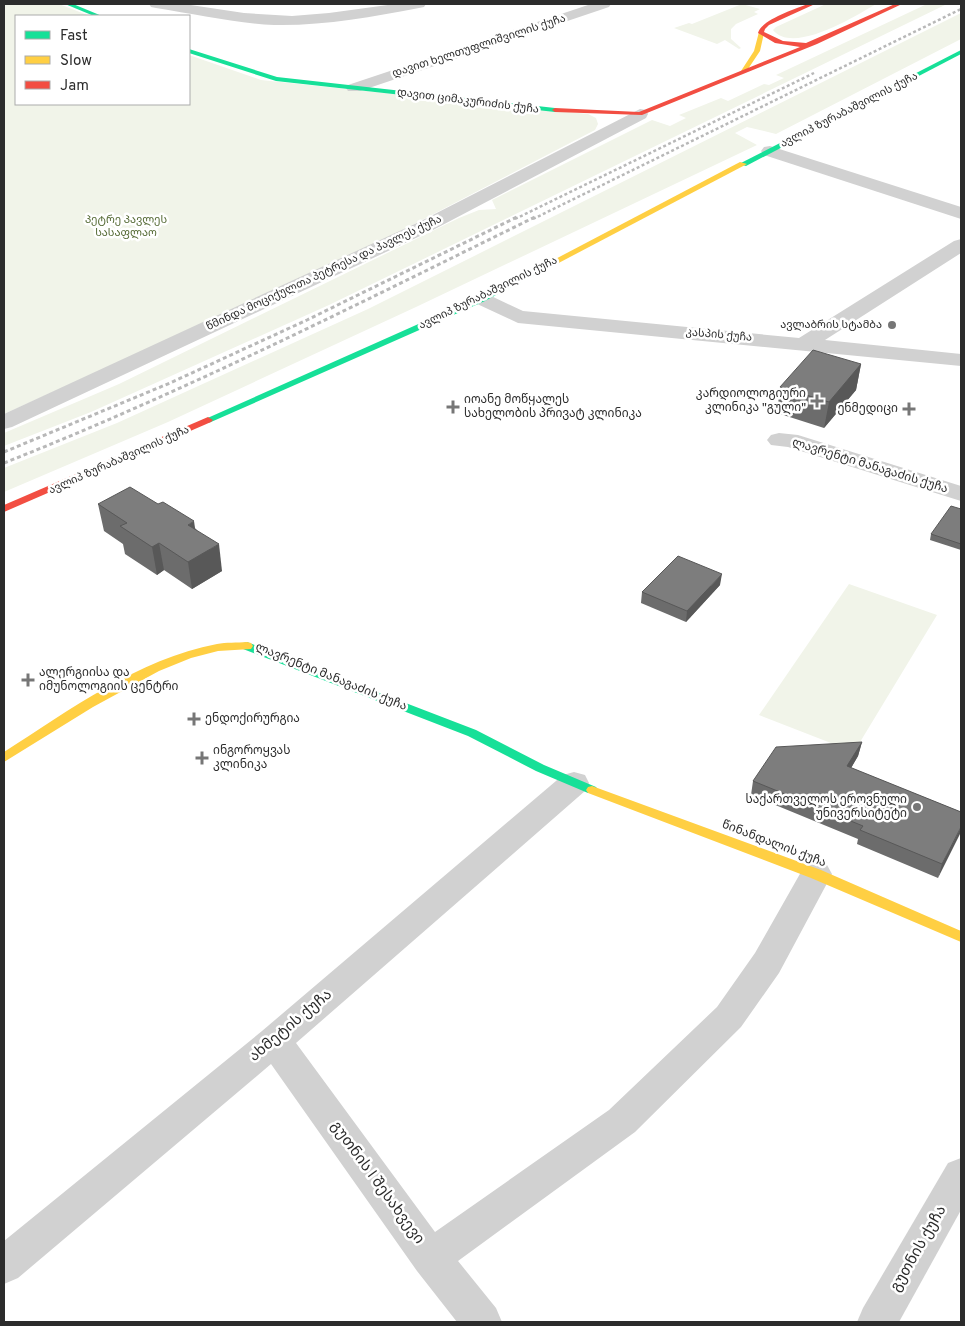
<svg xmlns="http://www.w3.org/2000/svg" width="965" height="1326" font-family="Overpass,'Noto Sans Georgian',sans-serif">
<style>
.green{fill:#f1f4e9}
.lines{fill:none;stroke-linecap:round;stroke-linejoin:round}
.street{fill:#d1d1d1;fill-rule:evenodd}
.fast{fill:#16e098;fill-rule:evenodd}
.slow{fill:#ffcf43;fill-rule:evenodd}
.jam{fill:#f24e42;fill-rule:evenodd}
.rail-far1{stroke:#b8b8b8;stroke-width:2.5;stroke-dasharray:3 2.5;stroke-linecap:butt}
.rail{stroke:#b8b8b8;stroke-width:3;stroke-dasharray:4 3;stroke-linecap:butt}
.wall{fill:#6c6c6c}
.shaded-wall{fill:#585858}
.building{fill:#7d7d7d;stroke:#585858}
.poi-dot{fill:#767676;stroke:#fff;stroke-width:2}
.labels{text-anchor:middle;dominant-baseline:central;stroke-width:5;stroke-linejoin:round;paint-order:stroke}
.far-street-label{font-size:11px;fill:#2c2c2c;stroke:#fff}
.far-park-label{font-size:11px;fill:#566b36;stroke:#fff}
.far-poi-label{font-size:11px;fill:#2c2c2c;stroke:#fff;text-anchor:end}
.poi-label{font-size:12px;fill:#2c2c2c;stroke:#fff;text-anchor:start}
.street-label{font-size:12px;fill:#2c2c2c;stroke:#fff}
.near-street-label{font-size:15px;fill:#2c2c2c;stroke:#fff}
</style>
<rect width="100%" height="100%" fill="#fff"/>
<g class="green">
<path d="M4,4H59L90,16H16V104H189V55L261,80L588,114L596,118L598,124L595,130L347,259L4,414Z"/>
<path d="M742,4L760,9L754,12L758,14L736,24L731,29V39L741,48L739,49L725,40L717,44L674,28L689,23L692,24Z"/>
<path d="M826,4H876C856,16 793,55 773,30L776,27Z"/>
<path d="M927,4H947L329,305L91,412L4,446V433L119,384L459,218L479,210L496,209L492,200L652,120L670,126L686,118L679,115L721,98L728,101L764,84L769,85L784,78L776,75Z"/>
<path d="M961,13V39L776,134L747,127L735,133L757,145L416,307L168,422L4,492V468L117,423L368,309Z"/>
<path d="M849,584L937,615L854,752L759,715Z"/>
</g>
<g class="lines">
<g class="street">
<path d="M149,4H184L244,13L292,16L329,13L395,4H426L424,7L419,8C371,17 323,26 274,25C234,23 195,14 156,8L151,7Z"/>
<path d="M591,4H611L609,7L360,91H348L346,88L348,85Z"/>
<path d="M640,109L646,110L648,114L646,118L433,230L12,427L4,429V414L419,222Z"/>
<path d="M770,146L961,207V219L764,155L761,151L764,147Z"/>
<path d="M961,239V253L825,340L961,354V366L518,323L475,303L472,299L475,295L482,293L489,295L523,311L799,338L954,241Z"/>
<path d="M779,433L798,435L961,486V501L788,447L771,445L767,440L771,435Z"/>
<path d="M574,772L585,775L589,783L585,791L296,1043L435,1232L609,1110L717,1007L755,953L805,865L816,862L827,865L832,874L779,973L741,1027L635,1132L458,1261L496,1308L502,1322H457L417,1271L271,1064L18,1278L4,1284V1241L262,1031L563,775Z"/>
<path d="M961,1158V1210L899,1322H857L863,1308L948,1163Z"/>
</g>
<g class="fast">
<path d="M65,4H73L102,16H94Z"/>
<path d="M189,49L277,77L555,108L558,110L555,112L276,81L189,53Z"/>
<path d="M961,50V54L746,166L739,164Z"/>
<path d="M545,263L552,265L485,301L211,422L208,423L203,420L479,297Z"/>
<path d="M247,642L476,730L544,765L596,787L598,790L596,793H588L536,771L468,736L243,649L241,646L243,643Z"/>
</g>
<g class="slow">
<path d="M759,32L764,33L760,51L746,72H742L741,71L754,51Z"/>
<path d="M740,162L747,164L551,267L544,265Z"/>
<path d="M247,642L251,643L253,646L251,649L218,651L191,658L159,671L93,707L4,762V752C70,710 138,659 217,644C226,642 237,643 247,642Z"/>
<path d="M592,786L821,870L961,931V942L811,878L588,793L586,790L588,787Z"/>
</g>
<g class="jam">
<path d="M808,4H815L769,25L765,29L764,32L783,41L806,43L895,4H902L817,44L642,115L555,112L552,110L555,108L639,112L800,47L775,43L758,33C761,20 795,9 808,4Z"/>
<path d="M208,417L213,420L211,422L4,512V505Z"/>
</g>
<g class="rail-far1">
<path d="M515,219L814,73"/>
<path d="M533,219L961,9"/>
</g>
<g class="rail">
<path d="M4,452L170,383L307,320L517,217"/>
<path d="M4,463C186,391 360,303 535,217"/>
</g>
</g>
<g class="wall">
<path d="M861,364L856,390L824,428L777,413L780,387Z"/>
<path d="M98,504H158L196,529L222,571L192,589L164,570L157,575L125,554L123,544L104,531Z"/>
<path d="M961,509V550L930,540L931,534Z"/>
<path d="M720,585L686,622L641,603L642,592Z"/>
<path d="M862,742L858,756L851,768L961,812L938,878L857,844L858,839L751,795L753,781Z"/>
</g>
<g class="shaded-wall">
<path d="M861,364L856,390L824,428L829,402Z"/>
<path d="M194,521L198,548L188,525Z"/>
<path d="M159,543L164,570L157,575L152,547Z"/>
<path d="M219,544L222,571L192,589L188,562Z"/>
<path d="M722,574L720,585L686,622L687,611Z"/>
<path d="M862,742L858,756L844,780L847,766Z"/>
<path d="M961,827V832L938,878L942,864Z"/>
</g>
<g class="building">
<path d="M813,350L861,364L829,402L780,387Z"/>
<path d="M130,487L158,504L163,502L194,521L188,525L219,544L188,562L159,543L152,547L120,526L127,523L98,504Z"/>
<path d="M951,506L961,509V544L931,534Z"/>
<path d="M678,556L722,574L687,611L642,592Z"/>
<path d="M862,742L847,766L961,812V827L942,864L860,830L863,826L753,781L776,747Z"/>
</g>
<g class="poi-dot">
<circle cx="892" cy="325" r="5"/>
<path d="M814.5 393.5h5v5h5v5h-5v5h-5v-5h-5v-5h5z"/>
<path d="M450.5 399.5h5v5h5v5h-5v5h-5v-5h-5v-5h5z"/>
<path d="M906.5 401.5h5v5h5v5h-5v5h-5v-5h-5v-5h5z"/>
<path d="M25.5 672.5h5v5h5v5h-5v5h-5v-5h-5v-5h5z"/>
<path d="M191.5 711.5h5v5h5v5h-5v5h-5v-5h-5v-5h5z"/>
<path d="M199.5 750.5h5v5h5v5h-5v5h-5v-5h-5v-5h5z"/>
<circle cx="917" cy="807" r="5"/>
</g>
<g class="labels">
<g class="far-street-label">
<text transform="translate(479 46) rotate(-18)">დავით ხელთუფლიშვილის ქუჩა</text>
<text transform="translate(468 101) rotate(7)">დავით ციმაკურიძის ქუჩა</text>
<text transform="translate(849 110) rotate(-27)">ავლიპ ზურაბაშვილის ქუჩა</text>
<text transform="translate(324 273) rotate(-25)">წმინდა მოციქულთა პეტრესა და პავლეს ქუჩა</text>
<text transform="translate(488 293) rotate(-26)">ავლიპ ზურაბაშვილის ქუჩა</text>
<text transform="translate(719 335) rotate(5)">კასპის ქუჩა</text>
<text transform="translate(119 460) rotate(-24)">ავლიპ ზურაბაშვილის ქუჩა</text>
</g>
<g class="far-park-label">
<text x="126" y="220">პეტრე პავლეს<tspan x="126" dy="13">სასაფლაო</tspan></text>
</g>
<g class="far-poi-label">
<text x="882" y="325">ავლაბრის სტამბა</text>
</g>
<g class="poi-label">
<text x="806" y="394" text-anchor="end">კარდიოლოგიური<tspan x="806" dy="14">კლინიკა "გული"</tspan></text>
<text x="464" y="400">იოანე მოწყალეს<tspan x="464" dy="14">სახელობის პრივატ კლინიკა</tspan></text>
<text x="898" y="409" text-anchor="end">ენმედიცი</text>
<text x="39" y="673">ალერგიისა და<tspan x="39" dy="14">იმუნოლოგიის ცენტრი</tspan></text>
<text x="205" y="719">ენდოქირურგია</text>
<text x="213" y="751">ინგოროყვას<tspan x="213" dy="14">კლინიკა</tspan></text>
<text x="907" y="800" text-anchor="end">საქართველოს ეროვნული<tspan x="907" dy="14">უნივერსიტეტი</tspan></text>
</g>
<g class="street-label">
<text transform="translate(870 466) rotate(17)">ლავრენტი მანაგაძის ქუჩა</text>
<text transform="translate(331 677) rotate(22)">ლავრენტი მანაგაძის ქუჩა</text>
<text transform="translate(774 844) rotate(21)">წინანდალის ქუჩა</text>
</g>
<g class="near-street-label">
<text transform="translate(291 1026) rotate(-40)">ახმეტის ქუჩა</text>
<text transform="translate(377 1183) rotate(54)">გუთნის I შესახვევი</text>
<text transform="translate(919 1249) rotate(-60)">გუთნის ქუჩა</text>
</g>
</g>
<rect width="965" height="1326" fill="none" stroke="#2c2c2c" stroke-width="10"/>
<rect x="15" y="15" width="175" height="90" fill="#ffffff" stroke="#ababab"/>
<rect x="25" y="31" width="25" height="8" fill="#16e098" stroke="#ababab"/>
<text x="60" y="40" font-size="15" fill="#2c2c2c">Fast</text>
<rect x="25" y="56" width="25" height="8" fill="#ffcf43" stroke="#ababab"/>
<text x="60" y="65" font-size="15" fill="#2c2c2c">Slow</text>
<rect x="25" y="81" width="25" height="8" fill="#f24e42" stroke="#ababab"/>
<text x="60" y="90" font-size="15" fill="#2c2c2c">Jam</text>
</svg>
